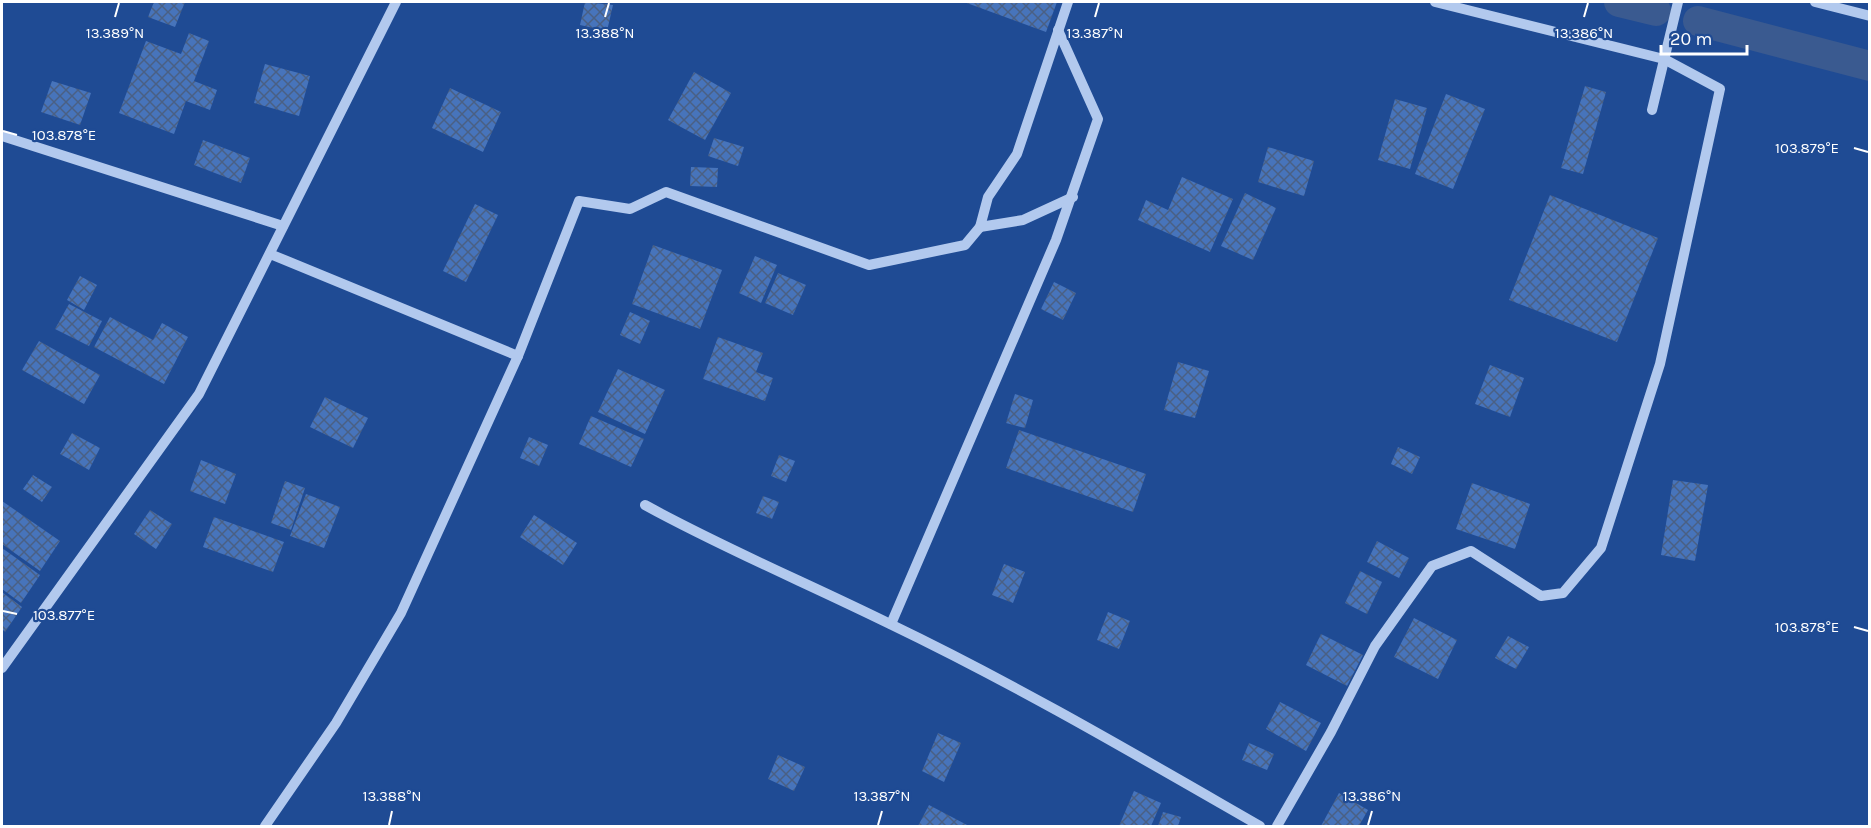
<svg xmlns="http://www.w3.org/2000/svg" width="1871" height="828" font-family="Karla,sans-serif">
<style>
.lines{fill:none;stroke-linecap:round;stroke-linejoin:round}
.canal{stroke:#3a5a90;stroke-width:30}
.building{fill:url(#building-cross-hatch)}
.minor{stroke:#b2c9ee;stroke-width:10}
.ticks{fill:none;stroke:#fff;stroke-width:2}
.ticks-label{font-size:15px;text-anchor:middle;fill:#fff;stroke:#1f4b94;stroke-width:4.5;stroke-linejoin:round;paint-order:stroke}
</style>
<defs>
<pattern id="building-cross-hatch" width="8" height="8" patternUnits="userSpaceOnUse" patternTransform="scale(1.5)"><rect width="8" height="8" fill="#4774bb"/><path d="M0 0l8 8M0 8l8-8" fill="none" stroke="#4a6084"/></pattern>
</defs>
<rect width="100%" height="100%" fill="#1f4b94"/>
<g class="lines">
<g class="canal">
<path d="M1619,2L1656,11"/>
<path d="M1698,21L1870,66"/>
</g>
</g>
<g class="building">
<path d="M154,2H185L175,27L148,17Z"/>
<path d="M585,2L613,5L607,31L580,25Z"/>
<path d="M964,2H1057L1046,32Z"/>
<path d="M189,33L209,41L194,81L217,90L210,110L186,101L174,134L119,113L146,41L181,54Z"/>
<path d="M265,64L310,76L299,116L254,103Z"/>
<path d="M694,72L731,93L705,140L668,120Z"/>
<path d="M52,81L91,93L80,125L41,112Z"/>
<path d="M1585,86L1606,92L1583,174L1561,168Z"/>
<path d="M450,88L501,112L483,152L432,128Z"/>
<path d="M1446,94L1485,109L1453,189L1415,174Z"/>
<path d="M1395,99L1427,108L1410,169L1378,160Z"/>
<path d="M714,138L744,147L738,166L708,156Z"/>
<path d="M203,140L250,158L241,183L194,165Z"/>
<path d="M1268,147L1314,161L1304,196L1258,182Z"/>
<path d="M691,167L718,168L717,187L690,186Z"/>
<path d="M1182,177L1233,199L1210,252L1138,220L1146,200L1168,210Z"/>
<path d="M1245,193L1276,208L1253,260L1221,246Z"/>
<path d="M1550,195L1658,238L1617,342L1509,300Z"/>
<path d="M475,204L498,215L466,282L443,271Z"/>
<path d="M653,245L722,270L700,329L632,304Z"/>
<path d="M755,256L777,265L761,303L739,293Z"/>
<path d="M778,273L806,285L793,315L765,303Z"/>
<path d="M80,276L97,285L84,310L67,300Z"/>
<path d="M1054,282L1076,293L1063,320L1041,309Z"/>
<path d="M69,304L102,321L89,346L55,329Z"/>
<path d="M630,312L650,321L640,344L620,335Z"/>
<path d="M110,317L153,340L162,323L188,337L164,384L94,347Z"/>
<path d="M718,337L763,353L756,372L773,378L765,401L703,379Z"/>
<path d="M39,341L100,375L84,404L22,370Z"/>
<path d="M1178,362L1209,371L1195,418L1164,410Z"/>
<path d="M1490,365L1524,378L1510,417L1475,404Z"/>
<path d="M618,369L665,390L645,434L598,412Z"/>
<path d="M1015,394L1033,400L1025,428L1006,423Z"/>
<path d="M325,397L368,418L353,448L310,427Z"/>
<path d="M591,416L644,439L631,467L579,444Z"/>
<path d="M1019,430L1146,474L1133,512L1006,468Z"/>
<path d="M72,433L100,448L89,470L60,454Z"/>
<path d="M529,437L548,445L539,466L520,458Z"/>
<path d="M1398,447L1420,457L1412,474L1391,464Z"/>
<path d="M779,455L795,461L786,482L771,476Z"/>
<path d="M201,460L236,474L225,504L190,491Z"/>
<path d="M33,475L52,487L42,502L23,489Z"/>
<path d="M1673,480L1708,485L1695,561L1661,555Z"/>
<path d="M285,481L305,488L291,530L271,523Z"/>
<path d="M1472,483L1530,504L1515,549L1456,529Z"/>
<path d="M306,494L340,507L324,548L290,536Z"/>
<path d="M763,496L779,502L772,519L756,513Z"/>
<path d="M2,501L60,541L40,571L2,544Z"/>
<path d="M150,510L172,524L156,549L134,534Z"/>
<path d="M534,515L577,543L563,565L520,537Z"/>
<path d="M214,517L284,542L273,572L203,547Z"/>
<path d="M1377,541L1409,558L1399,578L1367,562Z"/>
<path d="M2,548L40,575L21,603L2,589Z"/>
<path d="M1004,564L1025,572L1013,603L992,595Z"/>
<path d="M1360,571L1382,582L1367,614L1345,603Z"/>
<path d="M2,592L22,607L5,632L2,629Z"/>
<path d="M1108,612L1130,621L1119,649L1097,640Z"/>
<path d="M1414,618L1457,640L1438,679L1394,657Z"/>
<path d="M1321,634L1363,655L1347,686L1306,665Z"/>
<path d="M1508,636L1529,647L1516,669L1495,658Z"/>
<path d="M1280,702L1321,723L1306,751L1266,729Z"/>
<path d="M938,733L961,743L944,782L922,771Z"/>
<path d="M1249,743L1274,754L1267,770L1242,760Z"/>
<path d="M778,755L805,767L794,791L768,779Z"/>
<path d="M1134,791L1161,803L1151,826H1119Z"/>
<path d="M1339,793L1368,810L1359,826H1321Z"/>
<path d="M929,805L969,826H918Z"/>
<path d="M1163,812L1181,817L1178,826H1158Z"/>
</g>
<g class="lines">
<g class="minor">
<path d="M1815,2L1870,16"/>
<path d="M1652,110L1678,2"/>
<path d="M2,136L283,226"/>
<path d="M980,227L1023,220L1073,197"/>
<path d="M270,254L518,356"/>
<path d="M645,505C725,549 809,584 890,624C1017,685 1138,756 1260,826"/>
<path d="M891,624L1056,240L1098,119L1058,30"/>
<path d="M2,668L199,394L396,2"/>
<path d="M265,826L336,723L401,613L518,356L579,201L630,209L666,192L869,265L965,245L980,227L988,197L1017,154L1068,2"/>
<path d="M1277,826L1331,732L1375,646L1432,566L1471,551L1541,596L1563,593L1601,548L1660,364L1720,89L1664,59L1435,2"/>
</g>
</g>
<path class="ticks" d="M115,17L119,3M605,17L609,3M1095,17L1099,3M1584,17L1588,3M3,131L17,135M1854,148L1868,152M3,611L17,614M1854,627L1868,631M389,825L392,811M878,825L882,811M1368,825L1372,811"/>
<g class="ticks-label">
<text x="115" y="38">13.389°N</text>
<text x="605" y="38">13.388°N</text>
<text x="1095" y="38">13.387°N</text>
<text x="1584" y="38">13.386°N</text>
<text x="64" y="140">103.878°E</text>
<text x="1807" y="153">103.879°E</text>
<text x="64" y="620">103.877°E</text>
<text x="1807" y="632">103.878°E</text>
<text x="392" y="801">13.388°N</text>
<text x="882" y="801">13.387°N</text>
<text x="1372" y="801">13.386°N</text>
</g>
<rect width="1871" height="828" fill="none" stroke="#ffffff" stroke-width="6"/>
<path d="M1661 45v9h86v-9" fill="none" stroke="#ffffff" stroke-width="3"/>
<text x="1670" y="45" font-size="18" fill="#ffffff" stroke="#1f4b94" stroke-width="4.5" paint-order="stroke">20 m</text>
</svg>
